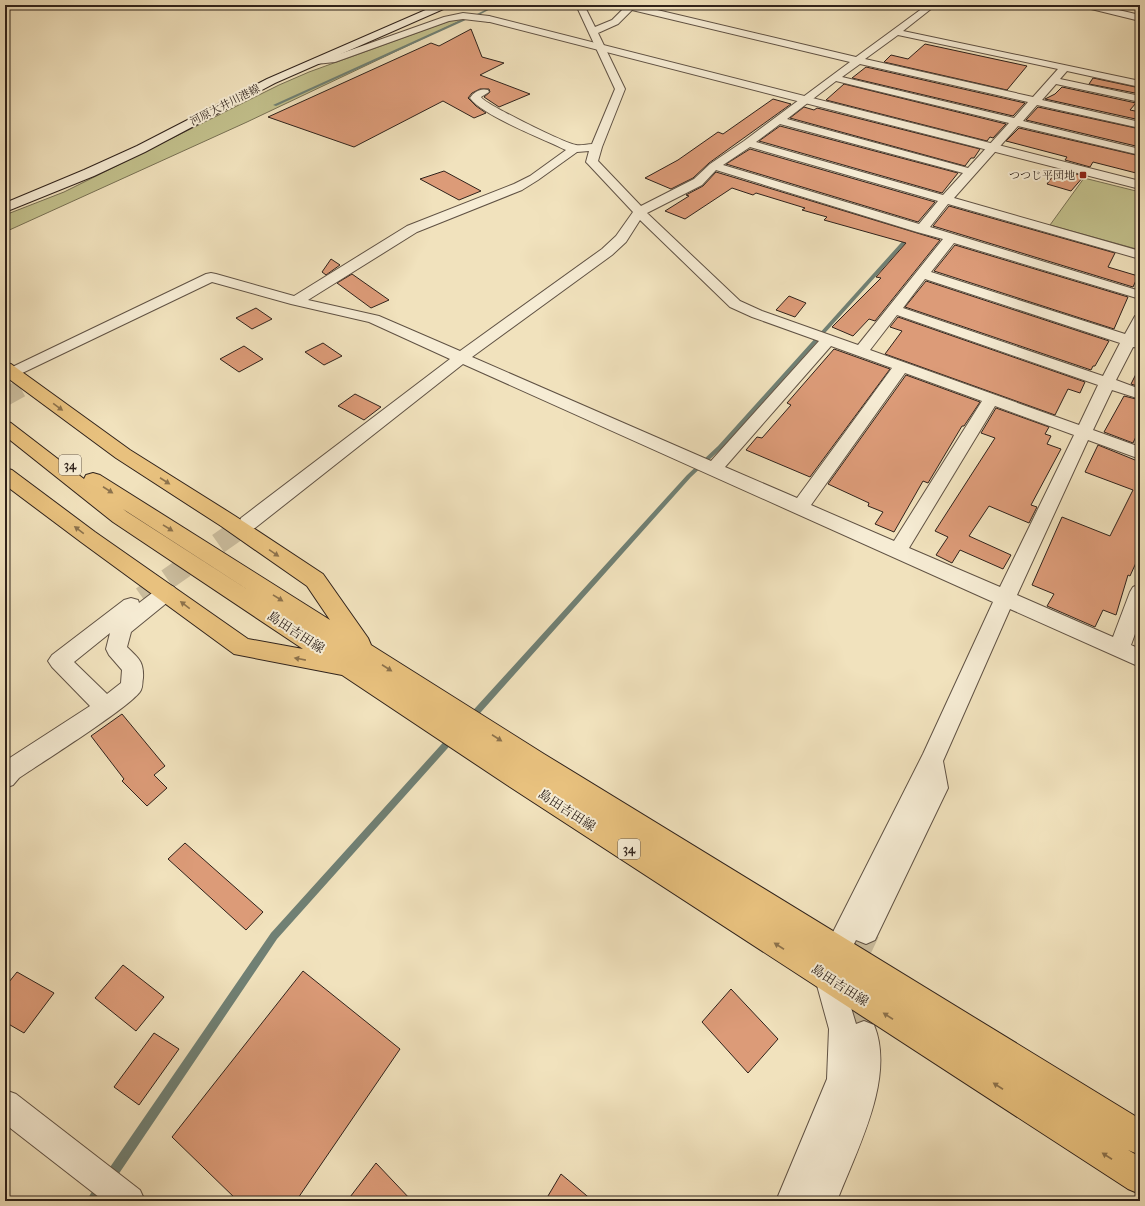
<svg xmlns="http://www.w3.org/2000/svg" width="1145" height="1206" font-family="'IM FELL French Canon','Noto Serif JP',serif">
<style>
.green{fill:#c2c08c;stroke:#787154}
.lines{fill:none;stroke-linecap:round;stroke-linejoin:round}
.stream{fill:#708074;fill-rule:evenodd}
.building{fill:#dc9b78;stroke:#2f221b}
.minor-tunnel-far2{stroke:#cabc9d;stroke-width:16;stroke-dasharray:16 8;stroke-linecap:butt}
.minor-tunnel-far1{stroke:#cabc9d;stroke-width:21;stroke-dasharray:21 10;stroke-linecap:butt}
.minor-tunnel{stroke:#cabc9d;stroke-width:28;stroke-dasharray:28 14;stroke-linecap:butt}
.primary-tunnel{stroke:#cabc9d;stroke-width:18;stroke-dasharray:18 9;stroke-linecap:butt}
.minor-casing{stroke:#605244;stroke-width:2}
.tertiary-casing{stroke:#605244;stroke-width:2}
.secondary-casing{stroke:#2f221b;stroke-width:2}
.primary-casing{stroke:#2f221b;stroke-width:2}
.minor{fill:#f6ecd4;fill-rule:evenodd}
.tertiary{fill:#f6ecd4;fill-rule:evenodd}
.secondary{fill:#f6ecd4;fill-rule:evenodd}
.primary{fill:#e8c17e;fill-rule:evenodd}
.oneway{fill:#8c724c}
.poi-dot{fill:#8f2418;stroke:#f6ecd4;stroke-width:1.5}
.labels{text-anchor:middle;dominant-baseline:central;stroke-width:4;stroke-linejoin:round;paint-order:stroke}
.far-street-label{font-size:11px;fill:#2f221b;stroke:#f6ecd4}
.far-poi-label{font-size:11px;fill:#2f221b;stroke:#f6ecd4;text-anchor:end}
.shield{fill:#f6ecd4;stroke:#6b5f52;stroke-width:1}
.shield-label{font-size:12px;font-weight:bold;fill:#2f221b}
.street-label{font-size:13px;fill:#2f221b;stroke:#f6ecd4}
</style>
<rect width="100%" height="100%" fill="#f1e2bd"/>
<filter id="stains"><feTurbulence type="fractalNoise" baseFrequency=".005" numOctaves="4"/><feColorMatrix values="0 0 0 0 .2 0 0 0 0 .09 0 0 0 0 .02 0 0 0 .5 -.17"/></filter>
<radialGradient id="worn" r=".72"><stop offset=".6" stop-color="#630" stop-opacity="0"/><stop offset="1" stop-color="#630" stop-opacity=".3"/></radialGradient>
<g class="green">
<path d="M455,19H464L247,122L5,232V215L64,192L279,85L309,72Z"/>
<path d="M1084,178L1140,192V250L1050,225Z"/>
</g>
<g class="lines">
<g class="stream">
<path d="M495,5H498L479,15L477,14Z"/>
<path d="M465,18L468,19L276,106L273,105Z"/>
<path d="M908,235L912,236L722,448L691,477L473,721L470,722L467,721L466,719L467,717L687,475L718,446Z"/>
<path d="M452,734L455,736L456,738L455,740L277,939L114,1181L110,1182L106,1181L105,1177L106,1173L271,933L449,736Z"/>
<path d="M101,1183L105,1184L106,1188L99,1201H86L97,1184Z"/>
</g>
</g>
<g class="building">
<path d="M471,29L482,57L504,63L480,75L530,94L499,107L484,97L490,92L489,89H480L472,93L468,98L476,106L486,113L474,118L443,101L354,147L268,117L431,43L439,46Z"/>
<path d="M925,44L1027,66L1007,90L884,62L891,55L908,59Z"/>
<path d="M866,67L1025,103L1013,116L852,78Z"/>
<path d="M1093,78L1140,88V94L1089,84Z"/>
<path d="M844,84L1006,124L993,138L990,137L987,141L826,100Z"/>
<path d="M1062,87L1136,103L1130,110L1140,112V120L1045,99L1055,94Z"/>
<path d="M773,99L791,104L709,163L693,178L671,189L645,178L678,160L718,132L723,134Z"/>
<path d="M804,107L814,110L817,108L980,149L974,158H971L965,166L790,118Z"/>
<path d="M1038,107L1140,129V147L1026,120Z"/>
<path d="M780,126L958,173L942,193L759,141Z"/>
<path d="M1019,128L1140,156V174L1093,162L1090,167L1065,160L1067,157L1006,141Z"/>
<path d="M750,149L935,202L918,222L726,164Z"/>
<path d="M1058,169L1084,176L1071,191L1047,184Z"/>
<path d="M444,171L481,191L459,200L420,179Z"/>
<path d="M716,172L917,233L940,240L875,321L869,319L853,336L832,327L881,278L876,277L906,243L824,220L827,217L802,210L805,208L756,193L753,195L732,188L685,219L665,211L689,196L686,195L703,186Z"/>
<path d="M949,206L1115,253L1108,267L1138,276L1133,287L933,226Z"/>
<path d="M955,245L1128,297L1114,329L934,271Z"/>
<path d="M331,259L340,265L326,275L322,272Z"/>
<path d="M352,274L389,300L371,308L337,283Z"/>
<path d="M926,281L1109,341L1095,366H1093L1091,370L905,307Z"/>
<path d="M789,296L806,303L795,317L776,310Z"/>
<path d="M256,308L272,319L252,329L236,318Z"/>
<path d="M898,317L1085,382L1080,393L1068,389L1055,415L885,354L902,331L890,327Z"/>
<path d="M323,343L342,356L324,365L305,352Z"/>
<path d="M244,346L263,359L239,372L220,359Z"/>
<path d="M834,349L890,369L810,477L746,450L757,437L762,438L791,405L787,403Z"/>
<path d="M1140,366V387L1131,384Z"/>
<path d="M906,375L980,402L964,426H962L928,483L923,481L894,532L875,524L883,512L868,506L869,503L828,484Z"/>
<path d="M355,394L381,407L364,420L338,406Z"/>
<path d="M1124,396L1140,400V428L1133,443L1104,432Z"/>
<path d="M996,408L1049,427L1045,434L1051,436L1047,444L1061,449L1031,505L1037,507L1029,523L989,506L969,536L1011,555L1003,569L960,550L952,563L936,555L948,537L935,531L995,438L981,433Z"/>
<path d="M1098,445L1140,462V554L1130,576L1128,575L1116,615L1103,610L1095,627L1047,606L1054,594L1032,585L1062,517L1110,536L1133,490L1085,472Z"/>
<path d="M122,714L165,766L154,775L167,788L147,806L122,781L124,779L91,736Z"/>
<path d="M185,843L263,912L246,930L168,859Z"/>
<path d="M123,965L164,997L136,1031L95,998Z"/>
<path d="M303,971L400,1049L296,1201H238L172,1137Z"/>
<path d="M17,972L54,993L24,1033L5,1022V987Z"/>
<path d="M731,989L778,1039L748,1073L702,1022Z"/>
<path d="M154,1033L179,1049L139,1105L114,1087Z"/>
<path d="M376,1163L412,1201H347Z"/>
<path d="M561,1174L593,1201H545Z"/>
</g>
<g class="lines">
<path class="minor-tunnel-far2" d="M240,528L248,523"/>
<path class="minor-tunnel-far1" d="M142,597L242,527"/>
<path class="minor-tunnel" d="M864,1035L853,1003L847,971L866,931"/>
<path class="primary-tunnel" d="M5,397L27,385"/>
<defs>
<g id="minor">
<path d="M576,5H584L595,27L612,20L624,8L617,5H636L856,57L927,5H936L903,31L1140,81V87L1067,71L1060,79L1140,96V102L1056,84L1042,100L1140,122V128L1037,105L1023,121L1140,149V155L1018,126L954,198L1140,251V259L948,204L930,227L1140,291V299L954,243L931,272L1125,334L1135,316L1140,315V333L1137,338L1140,339V348L1133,347L1116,380L1140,389V399L1112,390L1093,430L1140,447V459L1088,440L1017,595L1113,637L1130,592L1133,587L1140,584V620L1131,645L1140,649V667L1010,609L943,761L948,788L875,940L866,944L856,940L846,960L837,964L828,960L824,951L828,942L923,754L993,602L463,364L255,528L248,530L241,528L239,523L241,518L450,359L369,322L291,304L212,282L16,376L11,378L5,376L6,370L206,274L211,273L216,274L294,296L407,226L514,184L530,176L566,150C544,139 483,116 470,98C474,92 480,88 488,90L489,92L481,97C483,103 566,144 576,145C581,146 587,144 592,144L615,89ZM632,10L850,62L744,141L710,164L694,179L641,206L598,161L602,147L625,89L598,33L618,24ZM898,35L1058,69L1033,97L865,59ZM860,64L1028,102L1014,118L842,77ZM836,81L1009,123L968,168L787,119ZM780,124L963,173L943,195L756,142ZM750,147L938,201L919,224L723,165ZM589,151L586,162L588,164L633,212L616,236L602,249L460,351L379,316L308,300L417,232L522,190L538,180L577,152ZM716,170L917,232L943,239L858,345L762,311L740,301L647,213L702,185ZM640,220L730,307L752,317L819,341L711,461L472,357L612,255L626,242ZM925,279L1120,343L1103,376L903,308ZM897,315L1098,385L1079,425L870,350ZM831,346L892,368L797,498L725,467ZM905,373L982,401L894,541L811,505ZM995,406L1074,435L1000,587L909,548Z"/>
<path d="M1082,5H1097L1140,15V21L1083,7Z"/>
<path d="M463,13L489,16L493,19L489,22L463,19L449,21L335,62L316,64L311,61L316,58L331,57L444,17Z"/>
<path d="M167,584L174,587L177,592L174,597L131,632L127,647C138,658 144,661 143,678C142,682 143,686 141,690C135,704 38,765 19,778L13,785L5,788V761L90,706L52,667L48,661L52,655L124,600L131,598L138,600L139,603L160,587ZM110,633L106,649L109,655L122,670L121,683L107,694L74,662Z"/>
<path d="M829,964L839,968L856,1024L864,1021L874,1025C896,1078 856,1151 837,1201H776L827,1079L829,1029L815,978L819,968Z"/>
<path d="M5,1090L16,1094L140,1190L145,1201H104L5,1124Z"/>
</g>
<path id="tertiary" d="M489,16L1140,181V189L486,21L484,19L486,17Z"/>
<path id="secondary" d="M437,5H450L448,7L275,83L145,152L94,176L5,212V203L84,170L137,146L267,79Z"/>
<path id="primary" d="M5,363L11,364L130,450L235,516L323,574L368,638L371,645L544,754L1140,1119V1155L1128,1150L1140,1157V1194L1128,1189L510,787L342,675L234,654L81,542L5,485V468L12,470L95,532L248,639L303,649L113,522L5,436V421L11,423L84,479L86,475L93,473L100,475L330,620L307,586L221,526L116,458L5,376ZM123,509L270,604L127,512Z"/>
</defs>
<use href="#minor" class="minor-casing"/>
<use href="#tertiary" class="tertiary-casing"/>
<use href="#secondary" class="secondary-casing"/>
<use href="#primary" class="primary-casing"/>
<use href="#minor" class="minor"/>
<use href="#tertiary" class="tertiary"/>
<use href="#secondary" class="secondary"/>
<use href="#primary" class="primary"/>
</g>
<defs><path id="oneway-solid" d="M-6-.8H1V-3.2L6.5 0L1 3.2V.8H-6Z"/></defs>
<g class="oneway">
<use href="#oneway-solid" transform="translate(58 407) rotate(36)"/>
<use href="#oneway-solid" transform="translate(165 481) rotate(33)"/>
<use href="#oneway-solid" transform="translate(108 490) rotate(33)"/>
<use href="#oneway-solid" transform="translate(168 528) rotate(32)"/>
<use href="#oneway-solid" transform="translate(79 530) rotate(-143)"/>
<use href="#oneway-solid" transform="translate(274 553) rotate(34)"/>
<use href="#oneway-solid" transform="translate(278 598) rotate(32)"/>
<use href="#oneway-solid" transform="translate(185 605) rotate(-143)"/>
<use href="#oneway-solid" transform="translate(300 659) rotate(-169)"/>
<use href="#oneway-solid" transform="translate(387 668) rotate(33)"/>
<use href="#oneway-solid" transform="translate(497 738) rotate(33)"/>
<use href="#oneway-solid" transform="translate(779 946) rotate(-147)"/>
<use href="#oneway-solid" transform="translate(888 1016) rotate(-147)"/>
<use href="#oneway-solid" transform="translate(998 1086) rotate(-147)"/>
<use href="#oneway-solid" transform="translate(1107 1156) rotate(-147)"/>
</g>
<rect class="poi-dot" x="1079" y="171" width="8" height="8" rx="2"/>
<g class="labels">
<g class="far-street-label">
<text transform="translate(225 105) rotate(-27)">河原大井川港線</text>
</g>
<g class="far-poi-label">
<text x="1075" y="175">つつじ平団地</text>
</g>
<g class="shield">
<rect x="59" y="455" width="22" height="20" rx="3"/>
<rect x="618" y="839" width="22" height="20" rx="3"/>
</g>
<g class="shield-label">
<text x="70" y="465">34</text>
<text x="629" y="849">34</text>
</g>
<g class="street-label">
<text transform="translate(296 632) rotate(33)">島田吉田線</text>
<text transform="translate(567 810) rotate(33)">島田吉田線</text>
<text transform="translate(840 985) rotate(33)">島田吉田線</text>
</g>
</g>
<rect width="1145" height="1206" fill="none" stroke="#f1e2bd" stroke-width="20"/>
<rect x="6" y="6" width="1133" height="1194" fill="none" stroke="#2f221b" stroke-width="2"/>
<rect x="10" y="10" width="1125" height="1186" fill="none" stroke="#2f221b"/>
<rect width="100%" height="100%" filter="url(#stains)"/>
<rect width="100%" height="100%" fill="url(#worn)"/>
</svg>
